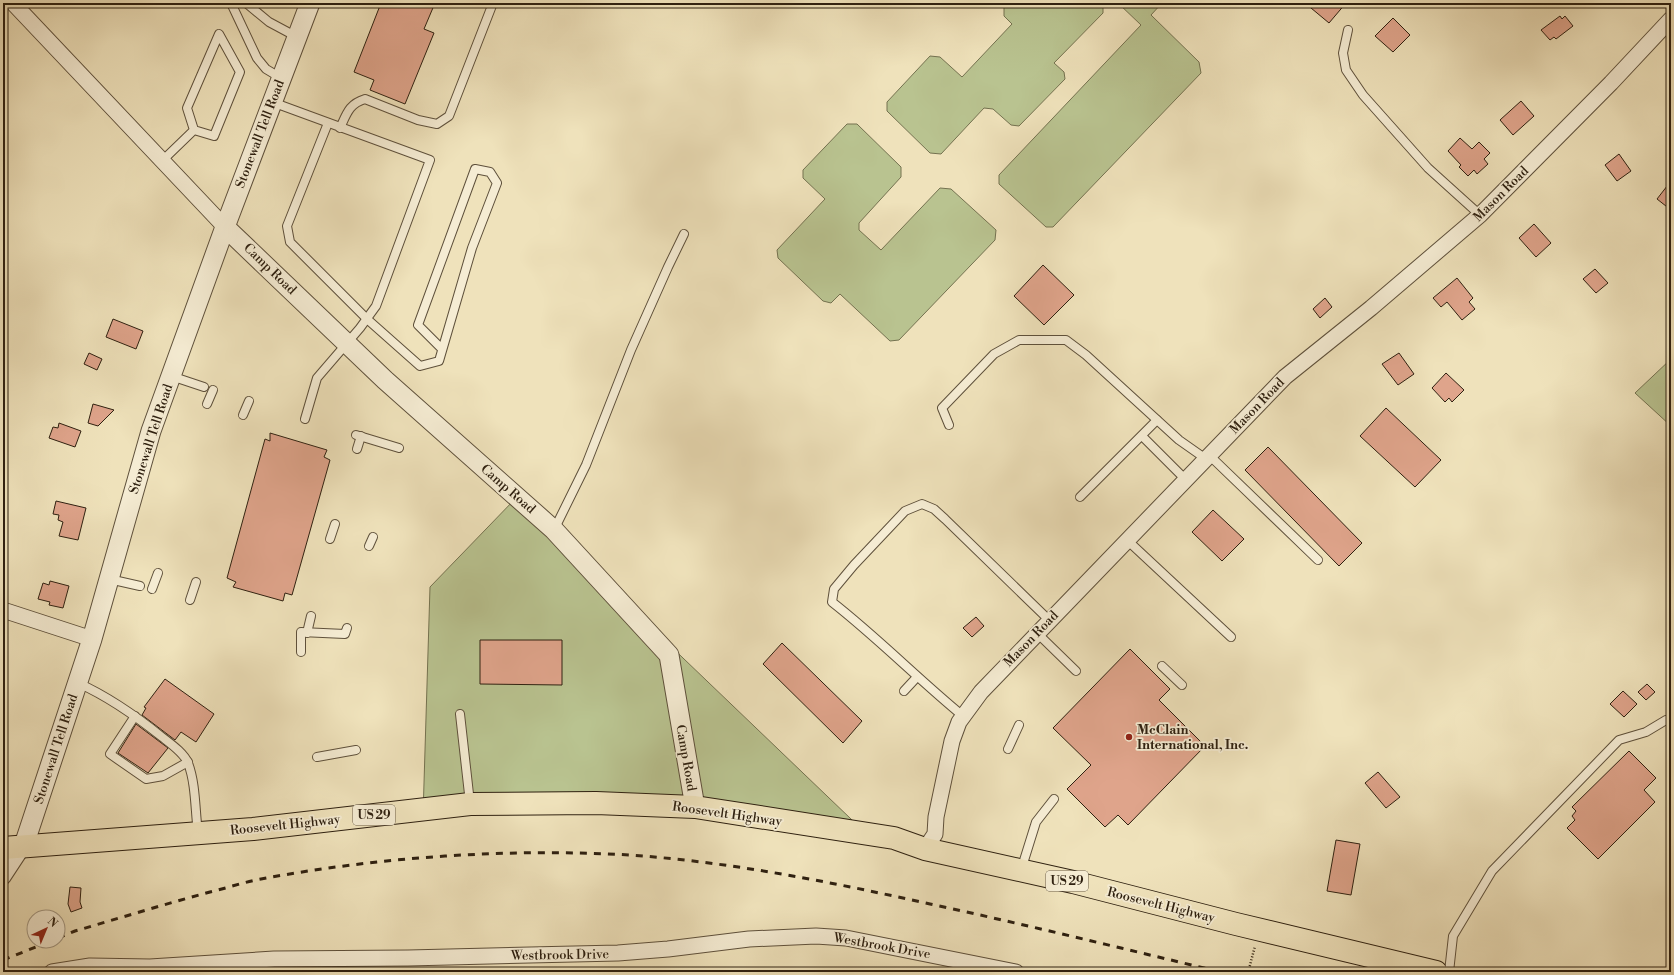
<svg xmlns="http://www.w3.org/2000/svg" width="1674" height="975" font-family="'Libre Bodoni',serif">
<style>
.green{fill:#b9c390;stroke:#747250}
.building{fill:#dfa48b;stroke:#2e2010}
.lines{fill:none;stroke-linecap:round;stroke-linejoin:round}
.service-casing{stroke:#5e503b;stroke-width:10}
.minor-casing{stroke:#5e503b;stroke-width:17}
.tertiary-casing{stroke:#5e503b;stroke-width:21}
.primary-casing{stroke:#2e2010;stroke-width:24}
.path{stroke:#2e2010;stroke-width:2.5;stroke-dasharray:1 2;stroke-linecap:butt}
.service{stroke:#f5ecd3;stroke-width:8}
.minor{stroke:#f5ecd3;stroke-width:15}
.tertiary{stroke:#f5ecd3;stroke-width:19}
.primary{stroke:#efe2bb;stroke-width:22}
.rail{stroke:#2e2010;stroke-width:3;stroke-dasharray:7 7;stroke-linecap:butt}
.poi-dot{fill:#8f2418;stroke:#f5ecd3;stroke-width:1.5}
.labels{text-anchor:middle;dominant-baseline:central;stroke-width:3.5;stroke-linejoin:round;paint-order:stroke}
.shield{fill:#f5ecd3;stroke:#6a5d4a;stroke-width:1}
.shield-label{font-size:12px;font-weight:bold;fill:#2e2010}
.street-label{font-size:13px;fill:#2e2010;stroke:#f5ecd3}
.poi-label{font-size:13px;font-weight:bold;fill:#2e2010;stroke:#f5ecd3;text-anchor:start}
</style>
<rect width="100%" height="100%" fill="#efe2bb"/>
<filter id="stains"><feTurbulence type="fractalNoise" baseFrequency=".005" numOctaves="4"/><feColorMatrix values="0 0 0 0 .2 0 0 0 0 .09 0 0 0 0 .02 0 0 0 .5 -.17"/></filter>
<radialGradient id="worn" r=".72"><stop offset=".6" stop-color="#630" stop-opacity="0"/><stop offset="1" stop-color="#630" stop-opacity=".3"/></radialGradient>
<g class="green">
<path d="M1007,3H1101L1103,5V13L1054,63L1064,72L1065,79L1019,126L1011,125L993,109L984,108L941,154L930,153L887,111V102L930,56L940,57L962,77L1012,24L1004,16V7Z"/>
<path d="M1118,3H1162L1151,15L1199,62L1201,73L1053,227H1046L999,184V175L1141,25Z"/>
<path d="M847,124H857L901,167V177L859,223V230L881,250L940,188L951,189L996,230L995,240L899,340L890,341L840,294L831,303L823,301L778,258L777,250L825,199L803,178V170Z"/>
<path d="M1671,359V426L1635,393Z"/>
<path d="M516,498L875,842L677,809L423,816L430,587Z"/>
</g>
<g class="building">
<path d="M381,3H435L424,29L434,33L405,104L370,90L374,80L354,72Z"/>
<path d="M1305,3H1346L1329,23Z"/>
<path d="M1560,16L1562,19L1565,16L1573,26L1556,39L1554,37L1550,40L1541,30Z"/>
<path d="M1393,18L1410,35L1393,52L1375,36Z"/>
<path d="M1521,101L1534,116L1513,135L1500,120Z"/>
<path d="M1460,138L1472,149L1479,142L1490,153L1484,159L1488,164L1477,174L1474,170L1468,176L1459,167L1461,165L1448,151Z"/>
<path d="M1619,154L1631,171L1617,181L1605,165Z"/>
<path d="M1671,181V210L1657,199Z"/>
<path d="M1534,224L1551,243L1536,257L1519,238Z"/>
<path d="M1043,265L1074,295L1044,325L1014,296Z"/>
<path d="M1595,269L1608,283L1596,293L1583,279Z"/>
<path d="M1457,278L1473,298L1469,302L1475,309L1462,320L1447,302L1441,307L1433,298Z"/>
<path d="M1325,298L1332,307L1320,318L1313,309Z"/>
<path d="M113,319L143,331L136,349L106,337Z"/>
<path d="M89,353L102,359L97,370L84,364Z"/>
<path d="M1399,353L1414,374L1398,385L1382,364Z"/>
<path d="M1446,373L1464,390L1452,402L1449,398L1445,402L1432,388Z"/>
<path d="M93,404L114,410L98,426L88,423Z"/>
<path d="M1386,408L1441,460L1415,487L1360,436Z"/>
<path d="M59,423L81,431L75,447L49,438L53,427L58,428Z"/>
<path d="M270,433L327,450L324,457L330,460L292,595L285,593L283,601L233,587L236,582L227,578L265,439L270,441Z"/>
<path d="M1268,447L1362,543L1339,566L1245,470Z"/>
<path d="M56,501L86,508L78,540L59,536L63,522L58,520L59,515L53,514Z"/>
<path d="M1213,510L1244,539L1222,561L1192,532Z"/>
<path d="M50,581L69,586L63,608L49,605L50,602L38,599L43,583L49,585Z"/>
<path d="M976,617L984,626L972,637L963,628Z"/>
<path d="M480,640H562V685L480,684Z"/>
<path d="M782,643L862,721L843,743L763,664Z"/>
<path d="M1130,649L1170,689L1159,700L1205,746L1128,825L1118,815L1105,827L1067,789L1091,765L1053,728Z"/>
<path d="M165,679L214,714L196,742L181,732L175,740L142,715L146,708L144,707Z"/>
<path d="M1647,684L1655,692L1646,700L1638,692Z"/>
<path d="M1623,691L1637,704L1624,717L1610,704Z"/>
<path d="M136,724L168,748L148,773L118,753Z"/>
<path d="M1629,751L1656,778L1644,790L1655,802L1598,859L1567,828L1575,820L1572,816L1576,811L1572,807Z"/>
<path d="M1378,772L1400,797L1386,808L1365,783Z"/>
<path d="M1336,840L1360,844L1351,895L1327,891Z"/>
<path d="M70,887L81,888L80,902L82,908L71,912L68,904Z"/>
</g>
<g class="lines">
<defs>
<g id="service">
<path d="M231,3L257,58L266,69L281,78"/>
<path d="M246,3L269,22L297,37"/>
<path d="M1348,30L1343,53L1346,70L1363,95L1428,168L1480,215"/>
<path d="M272,102L430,160L376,306L360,328L317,378L305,419"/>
<path d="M328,123L287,226L290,242L367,319L420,366L439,361L472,248L497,183L490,172L475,169L418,325L442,349"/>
<path d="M340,128C347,113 349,104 365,99L418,120L437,124L449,116L493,3"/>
<path d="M163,160L194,130L187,108L219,34L240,72L214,136L194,130"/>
<path d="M171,376L204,387"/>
<path d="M207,404L213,390"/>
<path d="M243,415L249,401"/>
<path d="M949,425L942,408L994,354L1019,340H1066L1086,355L1179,440L1206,459"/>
<path d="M356,435L399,448"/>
<path d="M1142,436L1186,480"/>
<path d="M357,449L361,436"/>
<path d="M1209,455L1318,560"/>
<path d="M1080,497L1157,420"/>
<path d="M554,530L586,465L631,350L668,267L684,234"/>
<path d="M330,539L335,524"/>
<path d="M1127,540L1231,637"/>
<path d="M369,546L373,537"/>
<path d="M109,579L140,586"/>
<path d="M152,589L158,573"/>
<path d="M190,600L196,582"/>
<path d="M307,633L311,616"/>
<path d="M1037,633L1076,671"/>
<path d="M301,652V632L345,634L347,628"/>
<path d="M1162,666L1182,685"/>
<path d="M78,683C109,697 136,716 162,737C171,744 184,753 188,763C196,784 195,811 198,833"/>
<path d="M904,691L917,677"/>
<path d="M460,714L470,803"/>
<path d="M135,716L110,754L146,779L163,776L188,762"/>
<path d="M963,716C918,679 878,638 832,602L834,589L854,565L905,511L922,504L934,509L945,519L1049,620"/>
<path d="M1008,749L1019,725"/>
<path d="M317,757L356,750"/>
<path d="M1021,870L1036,822L1054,799"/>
<path d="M1449,972L1453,936L1492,871L1619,740L1646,732L1666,720"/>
</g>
<g id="minor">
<path d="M13,3L225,227"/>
<path d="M3,610L92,639"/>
<path d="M925,849L935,834L936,817L952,741L959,722L981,692L1285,377L1371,308L1480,215L1611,83L1671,19"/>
<path d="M3,877L24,845"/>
<path d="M52,972L90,966L150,967L274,959L408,958L618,953L668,949L749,939L816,936L846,938L1016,972"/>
</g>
<g id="tertiary">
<path d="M225,227L385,380L554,530L669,655L695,807"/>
<path d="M24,845L92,639L151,431L225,227L310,3"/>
</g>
<path id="primary" d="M3,848L253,829L470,804L596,803L695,807L894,838L925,849L1073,882L1236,924L1436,972"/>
</defs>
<use href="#service" class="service-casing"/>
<use href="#minor" class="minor-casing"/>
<use href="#tertiary" class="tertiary-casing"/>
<use href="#primary" class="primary-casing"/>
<path class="path" d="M1249,969L1255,946"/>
<use href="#service" class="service"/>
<use href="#minor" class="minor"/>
<use href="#tertiary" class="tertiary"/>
<use href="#primary" class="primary"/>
<g class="rail">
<path d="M58,938L75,931C120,918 165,904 210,892C227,888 244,882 261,879C380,857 508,848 629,855C731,862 831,882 930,904C1028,925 1124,949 1221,972"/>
<path d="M3,960L51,941"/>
</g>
</g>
<circle class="poi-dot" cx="1129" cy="737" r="4"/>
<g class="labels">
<g class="shield">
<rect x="353" y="805" width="42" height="20" rx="3"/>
<rect x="1046" y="871" width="42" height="20" rx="3"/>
</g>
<g class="shield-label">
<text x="374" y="815">US 29</text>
<text x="1067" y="881">US 29</text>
</g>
<g class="street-label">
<text transform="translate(260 134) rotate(-69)">Stonewall Tell Road</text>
<text transform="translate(1501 194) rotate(-45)">Mason Road</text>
<text transform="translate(270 269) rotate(44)">Camp Road</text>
<text transform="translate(1257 406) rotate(-46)">Mason Road</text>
<text transform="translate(151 439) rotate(-72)">Stonewall Tell Road</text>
<text transform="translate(508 489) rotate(41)">Camp Road</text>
<text transform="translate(1031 639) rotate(-46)">Mason Road</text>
<text transform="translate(56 749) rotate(-72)">Stonewall Tell Road</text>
<text transform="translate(686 758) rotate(80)">Camp Road</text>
<text transform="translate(727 814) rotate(8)">Roosevelt Highway</text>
<text transform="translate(285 825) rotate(-6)">Roosevelt Highway</text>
<text transform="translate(1161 905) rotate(14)">Roosevelt Highway</text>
<text transform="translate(882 946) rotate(10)">Westbrook Drive</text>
<text transform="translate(560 955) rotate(-1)">Westbrook Drive</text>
</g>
<g class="poi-label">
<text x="1137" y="730">McClain<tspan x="1137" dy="15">International, Inc.</tspan></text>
</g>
</g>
<rect width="1674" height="975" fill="none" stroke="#efe2bb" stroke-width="16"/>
<rect x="4" y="4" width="1666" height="967" fill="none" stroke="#2e2010" stroke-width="2"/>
<rect x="8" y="8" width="1658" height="959" fill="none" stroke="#2e2010"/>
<g transform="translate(46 929) rotate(44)"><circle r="19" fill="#f5ecd3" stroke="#a59a85"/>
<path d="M0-3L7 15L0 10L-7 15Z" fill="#8f2418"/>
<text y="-6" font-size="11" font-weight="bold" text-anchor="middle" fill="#2e2010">N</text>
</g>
<rect width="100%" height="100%" filter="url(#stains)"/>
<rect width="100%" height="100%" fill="url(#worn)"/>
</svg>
